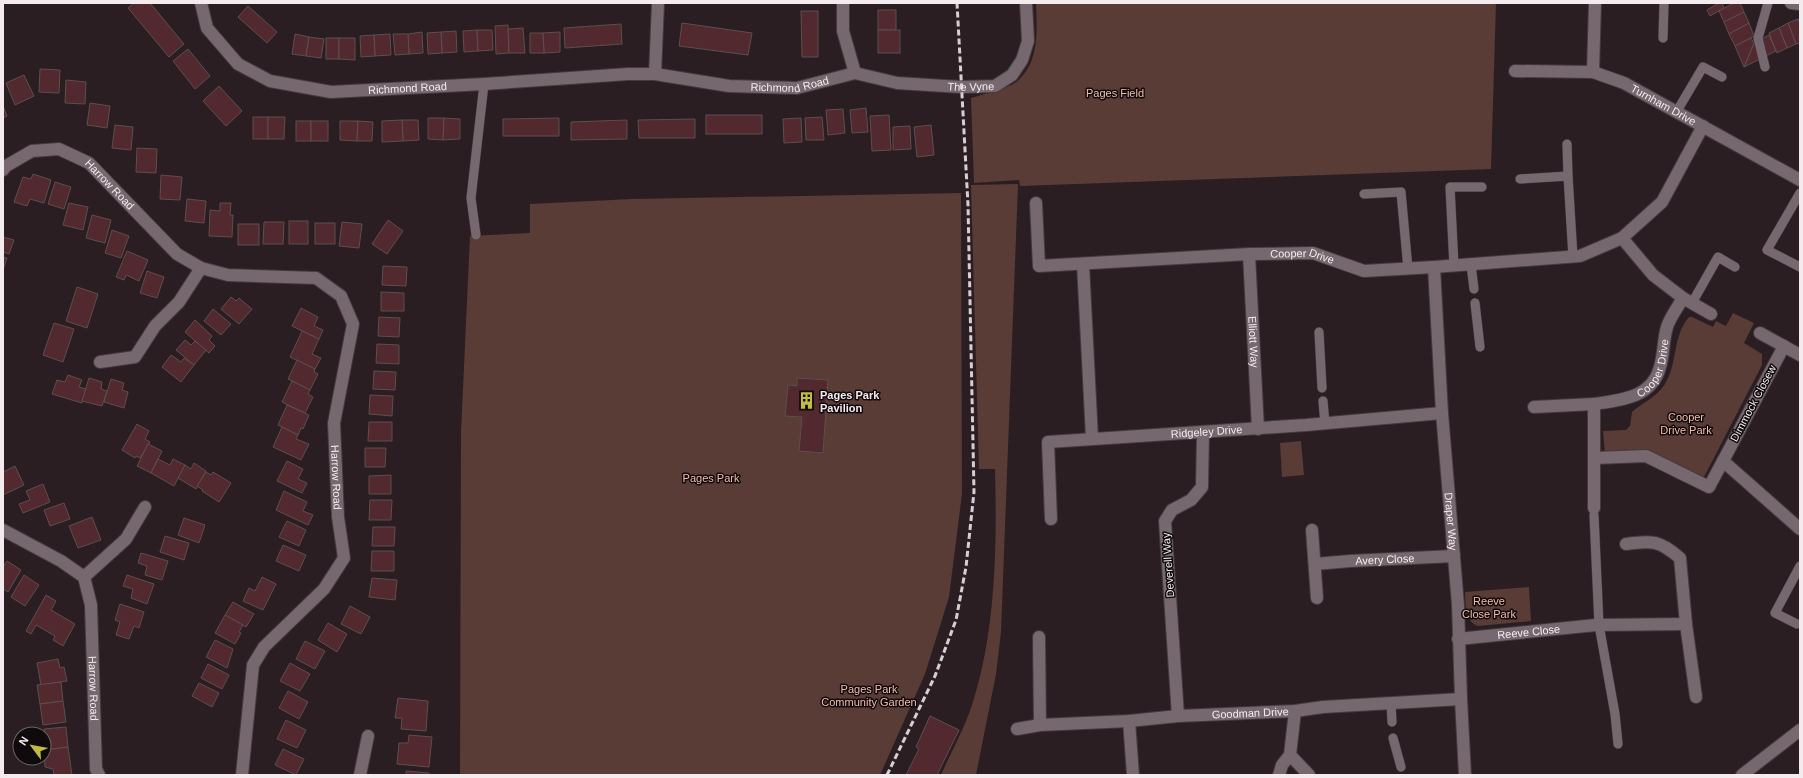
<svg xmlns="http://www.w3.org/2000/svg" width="1803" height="778" font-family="Arial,sans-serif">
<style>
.green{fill:#583c35}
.building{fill:#52292e;stroke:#5d4e4f}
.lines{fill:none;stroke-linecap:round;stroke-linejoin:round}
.lane-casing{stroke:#443a3f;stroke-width:10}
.street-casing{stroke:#443a3f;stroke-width:14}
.lane{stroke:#76686e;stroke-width:9}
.street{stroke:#76686e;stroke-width:12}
.rail{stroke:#d7ced2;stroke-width:3;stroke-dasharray:6 3;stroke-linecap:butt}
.labels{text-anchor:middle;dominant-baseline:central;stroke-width:3;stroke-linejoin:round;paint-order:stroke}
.street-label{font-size:11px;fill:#f4ebef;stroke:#0f0a0c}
.park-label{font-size:11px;fill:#f7bbab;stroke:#0f0a0c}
.poi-label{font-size:11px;font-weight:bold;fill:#f4ebef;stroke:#0f0a0c;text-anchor:start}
</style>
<rect width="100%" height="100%" fill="#2a1e23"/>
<g class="green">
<path d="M1036,3H1496L1491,169L1020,186L1019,180L974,183L971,98C981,95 1008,88 1015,83C1040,64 1037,31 1036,3Z"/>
<path d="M1018,184L1001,632L996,674L976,775H941C950,754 962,733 970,711C996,636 997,547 995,469H979L971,185Z"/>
<path d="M961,193L962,494L949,597L925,674L880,775H460L461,432L470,236L530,233V204L632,199Z"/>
<path d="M1733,313L1754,323L1744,343L1762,354V365L1704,477L1655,455L1605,453L1603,431L1626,430L1630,426L1632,412C1643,402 1657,397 1665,384C1678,363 1672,337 1689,317H1692L1713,327L1716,321L1726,326Z"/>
<path d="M1301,441L1304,475L1282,477L1280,443Z"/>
<path d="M1529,587L1531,621L1478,626C1464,621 1466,604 1465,592Z"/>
</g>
<g class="building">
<path d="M134,3H150L184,44L169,57L128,8Z"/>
<path d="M1719,3H1722L1724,8L1710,16L1707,10Z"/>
<path d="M1734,3H1740L1744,12L1724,22L1719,11Z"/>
<path d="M248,6L277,32L267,43L238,17Z"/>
<rect x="878" y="10" width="18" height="20"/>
<path d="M801,11H818V57H802Z"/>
<path d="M1744,12L1749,23L1729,34L1724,22Z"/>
<path d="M1798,19L1800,24V43L1796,44L1788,23Z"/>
<path d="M682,23L752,33L748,55L679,46Z"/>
<path d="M1749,23L1754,36L1735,46L1729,34Z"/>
<path d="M1788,23L1796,44L1787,48L1779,28Z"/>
<path d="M621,24L622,44L565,48L564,28Z"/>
<path d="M508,25L509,53L496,54L495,26Z"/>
<path d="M523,28L525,53H509L508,29Z"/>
<path d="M1779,28L1787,48L1777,53L1769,33Z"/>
<path d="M477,30L478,51L464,52L463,31Z"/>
<path d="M477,30H492L493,50L478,51Z"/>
<rect x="878" y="30" width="22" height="23"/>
<path d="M456,31L457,52L442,53L441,32Z"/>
<path d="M422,32L423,53L409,54L408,34Z"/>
<path d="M441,32L442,53L428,54L427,33Z"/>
<path d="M560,32V52L544,53L543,33Z"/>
<path d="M530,33H543L544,53H530Z"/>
<path d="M295,34L309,37L306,56L292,54Z"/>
<path d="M390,34L391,55L375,56L374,35Z"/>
<path d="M393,34H408L409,54L395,55Z"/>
<path d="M374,35L375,56L361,57L360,36Z"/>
<path d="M1769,35L1776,51L1744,67L1754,43Z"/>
<path d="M309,37L324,39L321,58L306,56Z"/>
<rect x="326" y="38" width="13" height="21"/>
<path d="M339,38H355V60L339,59Z"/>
<path d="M1751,38L1754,43L1744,67L1735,46Z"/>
<path d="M188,49L210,76L195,89L173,61Z"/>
<path d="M40,69L60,70L59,93L39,92Z"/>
<path d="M24,75L34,96L15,105L6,83Z"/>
<path d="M66,80L86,82L85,104L65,103Z"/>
<path d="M219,86L242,111L226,126L203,101Z"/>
<path d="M90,103L110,106L107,128L87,125Z"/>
<path d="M3,106L7,116L3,118Z"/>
<path d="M866,108L868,132L852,133L850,110Z"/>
<path d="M843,109L845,133L828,135L826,110Z"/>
<rect x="706" y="115" width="56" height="19"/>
<path d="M889,115L891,150L872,151L870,116Z"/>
<rect x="253" y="117" width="15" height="22"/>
<path d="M268,117H285L284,139H268Z"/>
<path d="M822,117L824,140H806L805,118Z"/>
<path d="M428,118H444L443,140L428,139Z"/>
<path d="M444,118L460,119V139L443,140Z"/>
<path d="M559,118V136H503V119Z"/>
<path d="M801,118L802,142L784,143L783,119Z"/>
<path d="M695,119V138H639L638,120Z"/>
<path d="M402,120H418L419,140L403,141Z"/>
<path d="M402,120L403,141L382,142V121Z"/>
<path d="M627,120V139L571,140V122Z"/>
<rect x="296" y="121" width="15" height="20"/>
<rect x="311" y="121" width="17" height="20"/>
<path d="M340,121H358L357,141L340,140Z"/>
<path d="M358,121L373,122L372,141H357Z"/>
<path d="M115,125L133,127L131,150L112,148Z"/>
<path d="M931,125L934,155L917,157L914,127Z"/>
<path d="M910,126L911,149L893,150V127Z"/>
<path d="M137,148L157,149L156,173L136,172Z"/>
<path d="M33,174L51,180L44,203L30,199L27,206L14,202L23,177L31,179Z"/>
<path d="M161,175L182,177L180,200L160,199Z"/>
<path d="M55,182L71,187L64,209L48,204Z"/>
<path d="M187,199L206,201L204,223L185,221Z"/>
<path d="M69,203L88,207L83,230L63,225Z"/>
<path d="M220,203H231L230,215H233L232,237L209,236L210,210L220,211Z"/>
<path d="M92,215L111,220L105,243L86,238Z"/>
<path d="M388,220L403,231L387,254L372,244Z"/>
<rect x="289" y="221" width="19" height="23"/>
<path d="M264,222H284L283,244H263Z"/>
<path d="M342,222L362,224L359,248L339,246Z"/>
<rect x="315" y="223" width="20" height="21"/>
<rect x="238" y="224" width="21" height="21"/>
<path d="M112,230L129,236L121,258L105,253Z"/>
<path d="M3,237L14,240L9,254L3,252Z"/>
<path d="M127,251L148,260L139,281L126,275L124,280L116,277Z"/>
<path d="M3,257L7,258L3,270Z"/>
<path d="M383,266L407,267L406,286L382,285Z"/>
<path d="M147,271L164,277L157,298L140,293Z"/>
<path d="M77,287L98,294L87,328L66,321Z"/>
<path d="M381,292L404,293V311H381Z"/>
<path d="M231,297L236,301L239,298L252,309L239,324L221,309Z"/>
<path d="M301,308L318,317L314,326L323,330L319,339L292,326Z"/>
<path d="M213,309L231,324L221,335L204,321Z"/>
<path d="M379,317L400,318L399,337L378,336Z"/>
<path d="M195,320L212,336L209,340L215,346L209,353L185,332Z"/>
<path d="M54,323L74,329L63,362L43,355Z"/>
<path d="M302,331L319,339L312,354L321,358L315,369L290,357Z"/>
<path d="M185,340L191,345L195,341L206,350L194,365L176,350Z"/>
<path d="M377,344L399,345V364L376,363Z"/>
<path d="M171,355L181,362L184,358L194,365L181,382L162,367Z"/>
<path d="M297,360L315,369L314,372L318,374L310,390L288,379Z"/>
<path d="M374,371L396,372L395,390L373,389Z"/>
<path d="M68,375L82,380L79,387L86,389L82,403L52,394L57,380L65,382Z"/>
<path d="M89,378L102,382L101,389L107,391L102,406L82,401Z"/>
<path d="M797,378L828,380L823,453L799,451L802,417L785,416L788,385L797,386Z"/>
<path d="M111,379L124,383L122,390L128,392L124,408L104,402Z"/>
<path d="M292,381L310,390L308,394L313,397L305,413L282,402Z"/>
<path d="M370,395L393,396L392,416L369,414Z"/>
<path d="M287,405L309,415L303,429L301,428L298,435L278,425Z"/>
<path d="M369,422H392V441H368Z"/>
<path d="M137,424L149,431L145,439L150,442L140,458L136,456L135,458L122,450Z"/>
<path d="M282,427L298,435L296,439L309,444L301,460L273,447Z"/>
<path d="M148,444L162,451L151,473L137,466Z"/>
<path d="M365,448H386L385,467H365Z"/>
<path d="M158,459L170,465L173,459L185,465L174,486L151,473Z"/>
<path d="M287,461L303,469L298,479L307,483L302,493L277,481Z"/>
<path d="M194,463L206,471L196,489L178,478L185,465L191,469Z"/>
<path d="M15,466L24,485L3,495V472Z"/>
<path d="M206,472L211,475L213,472L231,483L219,502L202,491L203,490L197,486Z"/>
<path d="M391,475V494H369V476Z"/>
<path d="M43,484L50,502L23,513L19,504L30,500L26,491Z"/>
<path d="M284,491L307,502L303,511L313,515L308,525L276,510Z"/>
<path d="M370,500H392L391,520H369Z"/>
<path d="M64,503L70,519L50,526L44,510Z"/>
<path d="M92,517L101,540L78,548L69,526Z"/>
<path d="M184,518L205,525L199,543L178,535Z"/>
<path d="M287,521L306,530L299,546L279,537Z"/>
<path d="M373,527H395L394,546H372Z"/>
<path d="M165,536L189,543L184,560L160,552Z"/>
<path d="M283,545L306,555L299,571L276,561Z"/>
<path d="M372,551H394V571H371Z"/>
<path d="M141,553L168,561L162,580L145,575L147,566L138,563Z"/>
<path d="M7,561L21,570L8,592L3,589V567Z"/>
<path d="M24,575L39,585L25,606L11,597Z"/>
<path d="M127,575L154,584L147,604L131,598L133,589L123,586Z"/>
<path d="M262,577L276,584L263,610L243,601L249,588L255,591Z"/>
<path d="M372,578L397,580L395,600L369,597Z"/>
<path d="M46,595L56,601L51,610L75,624L63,646L53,640L55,636L36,625L31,634L26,631Z"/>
<path d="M233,602L254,614L246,627L225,615Z"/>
<path d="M120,604L144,612L139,628L134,626L129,639L116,635L120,622L115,620Z"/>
<path d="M350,606L370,617L361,634L341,624Z"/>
<path d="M225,615L243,625L239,632L241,633L235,644L215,633Z"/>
<path d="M328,623L347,634L337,652L318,640Z"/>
<path d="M215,640L233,649L227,668L206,657Z"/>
<path d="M305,641L325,651L315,669L296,659Z"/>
<path d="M58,659L60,668L64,667L67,681L41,685L37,663Z"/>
<path d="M290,663L310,674L300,691L280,681Z"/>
<path d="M208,664L229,675L222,689L201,678Z"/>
<path d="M61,682L63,701L40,704L37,685Z"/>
<path d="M199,683L219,693L212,707L192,696Z"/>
<path d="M288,691L308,702L299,719L279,708Z"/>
<path d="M398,698L428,701L426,731L401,729L402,718H395Z"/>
<path d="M63,701L66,722L43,725L40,704Z"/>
<path d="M930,716L959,730L937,775H906L919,749L916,747Z"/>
<path d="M286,720L306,730L297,748L277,739Z"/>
<path d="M66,727L68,747L46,750L44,729Z"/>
<path d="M409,735L432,737L429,767L397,764L399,743H408Z"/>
<path d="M68,747L72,775H54L53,769L45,767L44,750Z"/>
<path d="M283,749L304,759L296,775L275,765Z"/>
<path d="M406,771L429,773V775H406Z"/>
</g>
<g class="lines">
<defs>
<g id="lane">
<path d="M1663,38L1664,3"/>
<path d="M1765,67L1758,38L1768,3"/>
<path d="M1677,111L1703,67L1722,77"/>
<path d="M1567,144L1568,176"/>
<path d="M1520,179L1568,176L1573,257"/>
<path d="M1800,193L1767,250L1800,267"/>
<path d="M1364,194L1401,192L1408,269"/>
<path d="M476,235L471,198L484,84"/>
<path d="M1471,265L1474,289"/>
<path d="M1454,266L1450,187H1482"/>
<path d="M1475,303L1480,347"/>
<path d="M1692,303L1718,257L1735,267"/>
<path d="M1319,332L1322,388"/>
<path d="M1323,401L1325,424"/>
<path d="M1594,515L1599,625L1615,714L1618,744"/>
<path d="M1797,624L1775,613L1800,566"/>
<path d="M1391,704L1392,722"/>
<path d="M1393,738L1401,767"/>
</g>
<g id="street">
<path id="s1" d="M201,3L207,28L238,64L270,81L331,92L484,84L628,74H655L729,86L797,88L855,73L897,83L961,87L995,86L1012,75L1022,60L1028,41L1026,3"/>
<path d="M843,3V31L855,73"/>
<path d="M1791,3L1800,4"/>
<path id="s2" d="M1515,71L1593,72L1624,83L1800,180"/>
<path d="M1593,72L1595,3"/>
<path d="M655,74L658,3"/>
<path id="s3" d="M3,170L6,166L32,151L59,149L89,163L177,254L201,268L228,275L316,278L341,296L353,324L334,423L338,517L344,558L324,589L264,647L253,665L242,775"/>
<path id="s4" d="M1036,203L1039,266L1249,254L1313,253L1364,271L1434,267L1580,256L1622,238L1662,202L1703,126"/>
<path d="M1622,238L1653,275L1683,298L1711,314"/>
<path id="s5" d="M1249,254L1258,429"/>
<path d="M1083,264L1092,438"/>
<path id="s6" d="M1434,267L1442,413L1458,605L1461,699L1465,775"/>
<path d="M1760,333L1800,355"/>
<path d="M1784,346L1723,461L1800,529"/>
<path d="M100,362L135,357L155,326L179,302L201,268"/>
<path d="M1534,407L1594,404"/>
<path d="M1595,458L1646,456L1709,487L1723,461"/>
<path id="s7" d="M1594,508V404C1621,400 1652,398 1660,367C1664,354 1663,340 1667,327C1670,317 1678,307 1683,298"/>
<path id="s8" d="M1051,519L1048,442L1306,425L1442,413"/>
<path id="s9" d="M3,530L61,561L84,577L91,605L96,769L99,775"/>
<path d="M1312,530L1317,598"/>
<path d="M1626,544C1653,540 1660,541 1680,558L1686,624L1696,697"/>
<path id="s10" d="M1315,564L1350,561L1454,556"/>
<path d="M84,577L126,539L145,507"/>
<path d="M1039,637L1040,725"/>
<path id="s11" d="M1458,639L1596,625L1686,624"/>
<path d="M1178,716L1165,521L1172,510L1191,500L1202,487L1203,433"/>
<path d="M1129,721L1133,775"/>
<path id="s12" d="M1017,729L1040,725L1129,721L1178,716L1295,711L1323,707L1461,699"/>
<path d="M1290,755L1309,775"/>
<path d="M360,775L368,736"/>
<path d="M1279,775L1282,765L1290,755L1295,711"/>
<path d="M1742,775L1800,730"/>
</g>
</defs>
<use href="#lane" class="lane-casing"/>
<use href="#street" class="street-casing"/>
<use href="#lane" class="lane"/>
<use href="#street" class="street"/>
<path class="rail" d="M887,775L935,676L956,620L966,567L974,492L968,205L957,3"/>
</g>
<defs>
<symbol id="building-bare" viewBox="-9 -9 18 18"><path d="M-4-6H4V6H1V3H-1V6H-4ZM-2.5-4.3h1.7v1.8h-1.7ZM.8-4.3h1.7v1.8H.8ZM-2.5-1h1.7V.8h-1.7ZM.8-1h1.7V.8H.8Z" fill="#c2bd3f" stroke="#0f0a0c" stroke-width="2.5" paint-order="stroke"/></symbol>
</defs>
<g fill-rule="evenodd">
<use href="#building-bare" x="794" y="388" width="25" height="25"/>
</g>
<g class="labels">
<g class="street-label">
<text stroke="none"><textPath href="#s1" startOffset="632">Richmond Road</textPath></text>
<text stroke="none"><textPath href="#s1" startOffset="816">The Vyne</textPath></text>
<text stroke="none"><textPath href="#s1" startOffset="248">Richmond Road</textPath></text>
<text stroke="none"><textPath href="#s2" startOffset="156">Turnham Drive</textPath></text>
<text stroke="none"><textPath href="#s3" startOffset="125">Harrow Road</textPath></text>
<text stroke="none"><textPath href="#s4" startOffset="327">Cooper Drive</textPath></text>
<text stroke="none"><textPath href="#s5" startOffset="88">Elliott Way</textPath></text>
<text stroke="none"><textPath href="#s7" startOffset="181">Cooper Drive</textPath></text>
<text transform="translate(1753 403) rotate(-62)">Dimmock Closew</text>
<text stroke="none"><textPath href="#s8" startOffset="236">Ridgeley Drive</textPath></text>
<text stroke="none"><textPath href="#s3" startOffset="582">Harrow Road</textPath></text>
<text stroke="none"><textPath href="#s6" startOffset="255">Draper Way</textPath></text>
<text stroke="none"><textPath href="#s10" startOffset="70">Avery Close</textPath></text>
<text transform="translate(1168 565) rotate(-94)">Deverell Way</text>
<text stroke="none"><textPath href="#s11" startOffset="71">Reeve Close</textPath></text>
<text stroke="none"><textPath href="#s9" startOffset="206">Harrow Road</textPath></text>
<text stroke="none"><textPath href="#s12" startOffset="234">Goodman Drive</textPath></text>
</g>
<g class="park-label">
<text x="1115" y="93">Pages Field</text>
<text x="1686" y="417">Cooper<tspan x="1686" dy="13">Drive Park</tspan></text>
<text x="711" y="478">Pages Park</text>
<text x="1489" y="601">Reeve<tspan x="1489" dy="13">Close Park</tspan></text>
<text x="869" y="689">Pages Park<tspan x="869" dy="13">Community Garden</tspan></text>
</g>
<g class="poi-label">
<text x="820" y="395">Pages Park<tspan x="820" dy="13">Pavilion</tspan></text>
</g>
</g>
<rect width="1803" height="778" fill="none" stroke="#f4ebef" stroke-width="8"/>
<g transform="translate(32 746) rotate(302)"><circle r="19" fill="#0f0a0c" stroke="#6b6467"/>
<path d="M0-3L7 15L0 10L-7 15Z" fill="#c2bd3f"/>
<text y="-6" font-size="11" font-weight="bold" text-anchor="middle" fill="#f4ebef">N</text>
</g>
</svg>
